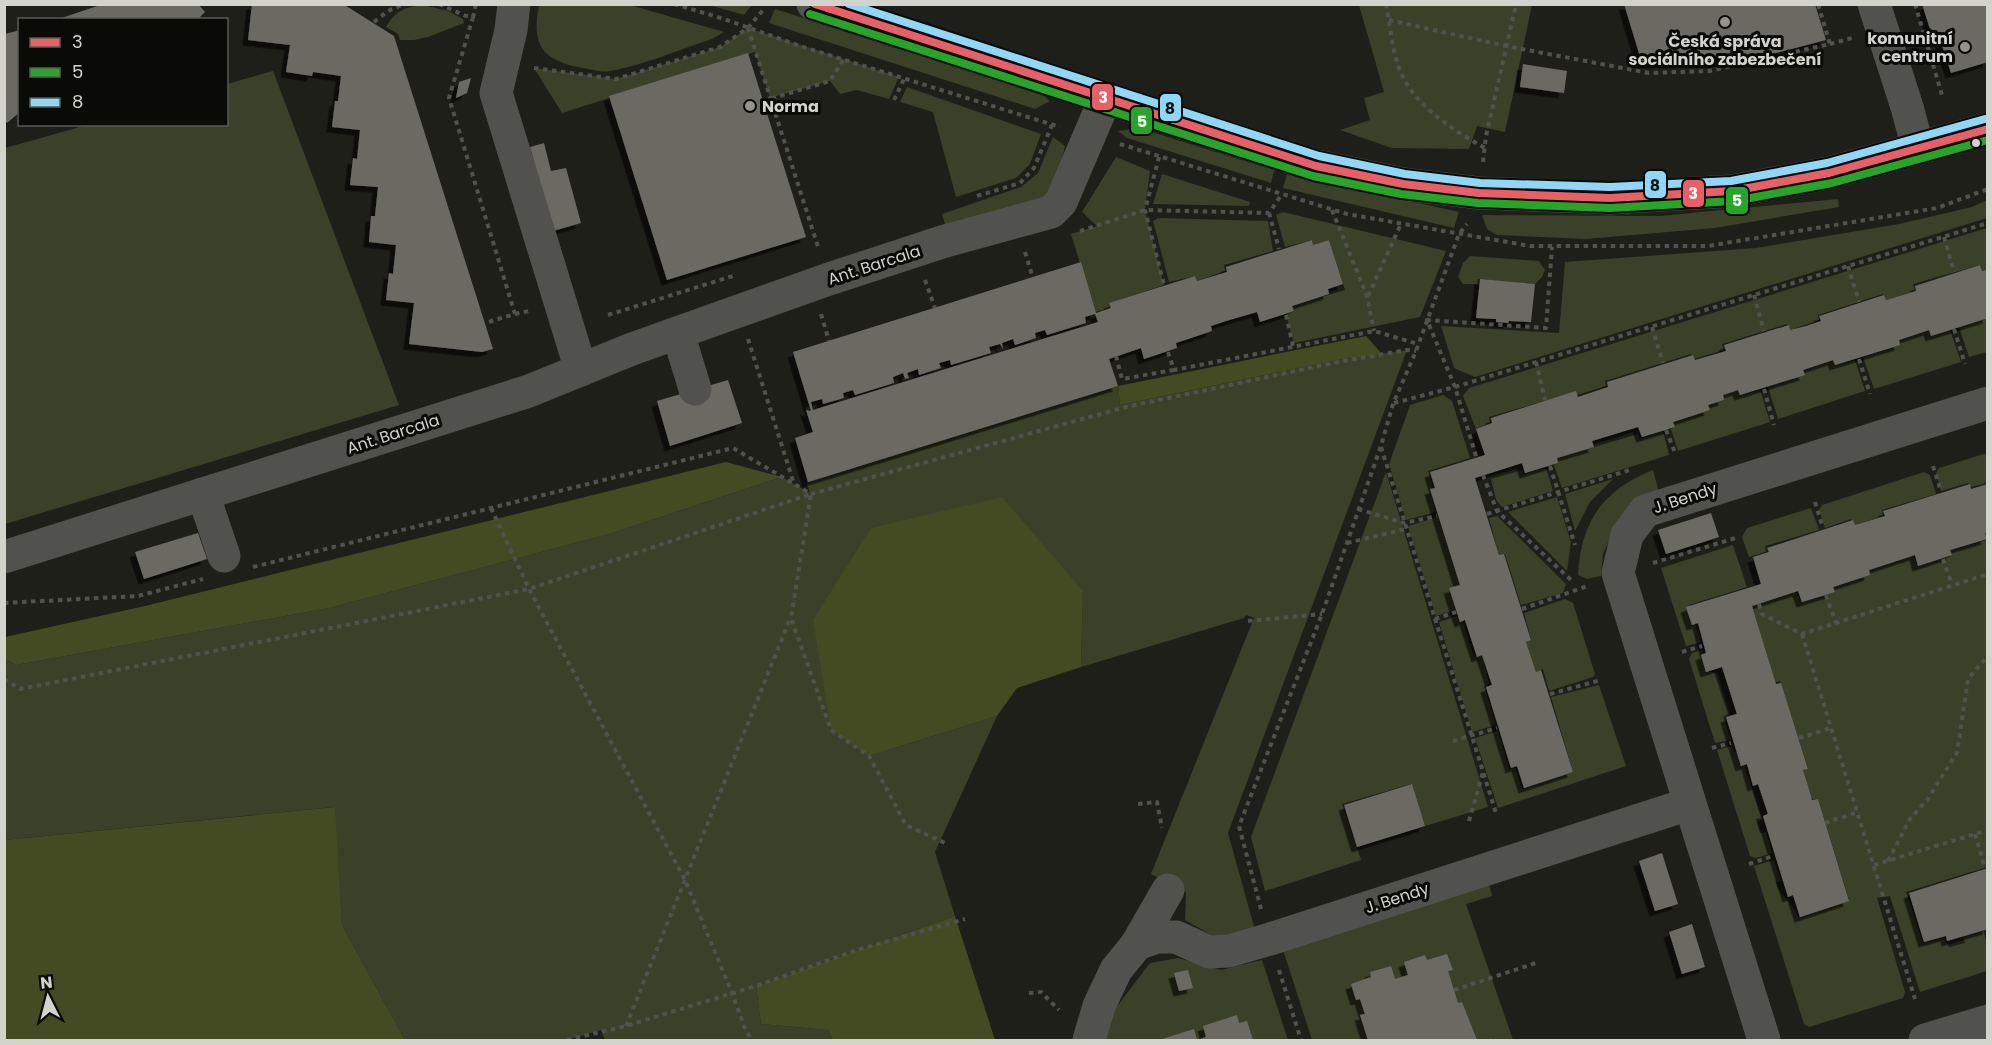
<svg xmlns="http://www.w3.org/2000/svg" width="1992" height="1045" font-family="Poppins,sans-serif">
<style>
.green{fill:#3b4028}
.forest{fill:#444a22}
.building{fill:#6a6b64;fill-rule:evenodd;filter:url(#shadow)}
.lines{fill:none;stroke-linecap:round;stroke-linejoin:round}
.path{stroke:#51524d;stroke-width:4;stroke-dasharray:4.5 4.5;stroke-linecap:butt}
.minor{stroke:#51524d;stroke-width:33}
.bus-1-casing{stroke:#0a0b06;stroke-width:12}
.bus-2-casing{stroke:#0a0b06;stroke-width:12}
.bus-3-casing{stroke:#0a0b06;stroke-width:12}
.bus-1{stroke:#ea5f66;stroke-width:8}
.bus-2{stroke:#26a626;stroke-width:8}
.bus-3{stroke:#8dd8f8;stroke-width:8}
.poi-dot{fill:#93958d;stroke:#0a0b06;stroke-width:2}
.bus-dot{fill:#d2d4cc;stroke:#0a0b06;stroke-width:2}
.labels{text-anchor:middle;dominant-baseline:central;stroke-width:6;stroke-linejoin:round;paint-order:stroke}
.poi-label{font-size:16px;font-weight:bold;fill:#d2d4cc;stroke:#0a0b06;text-anchor:end}
.street-label{font-size:16px;fill:#d2d4cc;stroke:#0a0b06}
.line-badge{stroke:#0a0b06;stroke-width:2}
.badge-label{font-size:16px;text-anchor:middle;font-weight:bold;fill:#fff}
.pale-badge-label{font-size:16px;text-anchor:middle;font-weight:bold;fill:#111}
</style>
<defs>
<filter id="shadow"><feDropShadow dx="-5.5" dy="5.5" stdDeviation="0" flood-color="#0009"/></filter>
</defs>
<rect width="100%" height="100%" fill="#1e1f18"/>
<g class="green">
<path d="M423,5L448,11L463,19L464,23L428,37L414,40H400L398,34L386,27C395,11 405,7 423,5Z"/>
<path d="M630,5L724,32L712,39C681,49 641,66 610,71C602,73 591,69 583,68C542,61 531,45 539,5Z"/>
<path d="M709,5H752L744,15Z"/>
<path d="M1359,5H1532L1505,132L1477,126L1469,149L1392,148L1340,130L1370,120L1364,98L1384,92Z"/>
<path d="M775,9L1030,89L1044,96L1050,101L1035,109L769,23Z"/>
<path d="M748,28L899,77L889,99L857,90L840,94L830,81L770,98L755,52L562,113L534,68L616,79L720,47Z"/>
<path d="M273,71L399,405L5,524V148L87,125L226,124L227,84Z"/>
<path d="M907,87L1041,134L1030,164L1016,178L956,197L933,112L900,102Z"/>
<path d="M1139,128L1274,170L1271,183L1127,138L1118,131Z"/>
<path d="M1053,137L1065,146L1057,183L1048,196L947,231L942,214L1021,187L1038,173Z"/>
<path d="M1116,157L1150,171L1145,210L1164,285L1110,303L1111,308L1095,312L1071,234L1097,226L1082,212Z"/>
<path d="M1162,174L1250,202L1249,206L1153,204Z"/>
<path d="M1287,174L1459,212L1454,228L1283,188Z"/>
<path d="M1838,199L1839,207L1715,228L1586,239L1497,235L1487,229L1482,215L1660,216Z"/>
<path d="M1987,200V218L1475,377L1454,368L1441,326L1559,333L1565,262L1756,248L1899,224L1972,207Z"/>
<path d="M1283,212L1446,251L1420,317L1294,343L1286,315L1294,311L1292,306L1345,290L1329,240L1313,245L1312,240L1285,247L1276,215Z"/>
<path d="M1158,218L1268,221L1273,251L1224,265L1225,271L1197,281L1195,276L1169,282L1153,221Z"/>
<path d="M1987,228V269L1982,271L1980,265L1913,284L1915,291L1886,300L1883,294L1818,315L1819,320L1790,330L1787,324L1722,344L1724,350L1693,359L1691,354L1605,381L1606,386L1577,395L1576,392L1489,417L1490,423L1476,429L1463,396L1469,388Z"/>
<path d="M1470,256L1539,261L1545,270L1542,277L1535,284L1478,279L1477,284H1463L1458,277L1463,263Z"/>
<path d="M1987,318V352L1969,357L1959,327Z"/>
<path d="M1929,330L1931,336L1950,330L1961,362L1874,389L1863,357L1899,345V340Z"/>
<path d="M1407,350L1228,833L1255,930L1215,937L1185,920L1186,892L1151,874L1254,618L1246,615L1244,618L1081,667L1083,591L869,756L997,716L935,852L955,916L756,986L761,1024L828,1030L833,1040H605L601,1030L567,1040H405L342,925L334,807L5,840V659L16,665L329,608L609,534L782,477L810,493L806,482L1118,386L1120,405L1338,360Z"/>
<path d="M1833,360L1835,365L1855,360L1865,391L1778,419L1768,387L1804,375L1803,370Z"/>
<path d="M1738,390L1740,395L1760,390L1770,422L1678,451L1671,429L1675,427L1673,422L1710,410L1708,405L1724,400L1721,395Z"/>
<path d="M1443,395L1452,401L1470,458L1428,471L1433,487L1430,490L1436,512L1406,520L1389,464L1410,405Z"/>
<path d="M1663,431L1669,455L1562,488L1554,465L1558,463L1557,458L1638,434L1640,439Z"/>
<path d="M1987,453V483L1971,487L1968,483L1941,491L1936,473L1939,468Z"/>
<path d="M1546,468L1553,491L1502,507L1496,500L1491,479L1522,470L1524,474Z"/>
<path d="M1653,470L1659,492L1614,529L1603,554L1601,576L1587,579L1578,575C1581,521 1603,490 1653,470Z"/>
<path d="M1386,472L1488,807L1425,826L1411,784L1342,804L1361,860L1265,891L1251,837Z"/>
<path d="M1924,472L1930,475L1936,494L1882,510L1883,516L1855,525L1851,519L1825,528L1819,510L1822,505Z"/>
<path d="M1613,479L1590,502L1575,531L1565,494Z"/>
<path d="M1557,497L1571,542L1567,571L1508,512Z"/>
<path d="M1811,508L1819,530L1765,546L1766,552L1749,557L1742,537L1747,528Z"/>
<path d="M1497,516L1566,584L1563,593L1521,605L1505,554L1499,555L1489,518Z"/>
<path d="M1438,517L1460,585L1449,588L1455,610L1436,616L1408,526Z"/>
<path d="M1985,533H1987V867L1906,892L1923,943L1944,938L1949,947L1965,943L1963,937L1983,930L1987,943V971L1920,992L1890,896L1877,898L1905,992L1903,998L1809,1027L1804,1024L1754,866L1774,860L1781,881L1776,882C1778,896 1792,900 1798,917L1849,900L1818,799H1811L1803,770L1808,768L1780,681L1775,682L1752,606L1796,592L1802,602L1835,592L1833,587L1870,575L1869,570L1913,556L1918,565L1950,557V550L1986,540Z"/>
<path d="M1733,545L1747,587L1689,605L1701,642L1686,646L1661,568Z"/>
<path d="M1565,599L1573,603L1595,674L1593,677L1549,691L1543,669L1536,672L1526,642L1531,639L1524,613Z"/>
<path d="M1457,616L1460,622H1463L1474,657L1482,655L1489,684L1484,686L1496,725L1472,732L1439,622Z"/>
<path d="M1702,650L1709,672H1714L1728,714L1723,717L1731,740L1715,743L1689,659L1692,653Z"/>
<path d="M1599,685L1626,766L1498,808L1475,738L1498,731L1509,769L1515,768L1522,789L1573,772L1551,697Z"/>
<path d="M1732,746L1734,752L1740,751L1761,818L1756,819L1760,833L1766,832L1772,853L1756,858L1750,856L1717,750Z"/>
<path d="M1488,880L1492,896L1466,904L1513,1040H1312L1283,950Z"/>
<path d="M1178,958L1221,970L1262,960L1288,1040H1097L1102,1026L1150,963Z"/>
</g>
<g class="forest">
<path d="M1366,336L1382,354L1338,360L1120,405L1118,386Z"/>
<path d="M726,462L782,477L609,534L329,608L16,665L5,659V637L145,606Z"/>
<path d="M1002,497L1083,591L1081,667L1017,688L997,716L869,756L831,730L813,620L871,528Z"/>
<path d="M335,807L342,925L405,1040H5V840Z"/>
<path d="M955,916L995,1040H833L828,1030L761,1024L756,986Z"/>
</g>
<g class="building">
<path d="M103,4H198L205,12L197,20H56Z"/>
<path d="M252,4H343L394,36L493,349L482,352L409,344L414,303L386,300L389,273L393,274L396,245L369,242L371,216H375L378,187L350,185L353,158L357,159L360,130L332,127L335,101H338L341,76L313,72L312,76L286,72L290,45L248,40Z"/>
<path d="M1624,4H1815L1826,40L1768,55L1723,61L1642,63Z"/>
<path d="M1922,4H1988V62L1951,73L1937,30L1931,32Z"/>
<path d="M20,30V112L7,123L5,120V34Z"/>
<path d="M748,53L806,237L667,280L609,96Z"/>
<path d="M1523,64L1567,71L1564,93L1520,87Z"/>
<path d="M471,78L467,93L456,98L459,82Z"/>
<path d="M544,143L551,171L566,168L581,223L553,231L530,147Z"/>
<path d="M1312,240L1313,245L1329,240L1343,284L1328,289L1329,294L1292,306L1294,311L1260,322L1257,312L1226,321L1211,326L1212,331L1176,343L1177,348L1144,359L1141,348L1109,359L1118,386L808,482L795,438L813,432L806,410L811,411L793,352L1081,262L1096,313L1111,308L1109,303L1195,276L1197,281L1227,272L1226,267ZM1095,314L1098,322L813,410L811,402L822,399L823,404L844,398L843,393L853,390L855,395L894,383L893,377L903,373L905,379L909,378L907,373L918,369L919,375L941,368L939,363L950,360L951,365L991,353L989,347L1000,344L1003,349L1002,343L1013,339L1015,345L1036,338L1035,333L1045,330L1047,335L1086,323L1085,317Z"/>
<path d="M1980,265L1982,271L1988,269V318L1931,336L1929,330L1899,340L1900,345L1835,365L1833,360L1803,370L1805,375L1740,395L1738,390L1723,395L1724,400L1708,405L1710,410L1673,422L1675,427L1642,437L1638,427L1592,441L1594,447L1557,458L1558,463L1525,473L1522,463L1475,478L1499,555L1504,554L1531,640L1526,642L1536,672L1541,670L1573,772L1524,788L1517,766L1511,768L1486,687L1492,685L1482,655L1477,657L1465,620L1460,622L1449,588L1460,585L1430,489L1435,488L1430,472L1485,455L1476,429L1492,423L1491,418L1576,391L1578,397L1608,387L1607,382L1693,355L1695,360L1726,351L1724,345L1789,325L1790,330L1806,326L1821,321L1819,316L1884,295L1886,300L1916,291L1915,286Z"/>
<path d="M1480,279L1535,284L1531,322L1509,321L1508,323L1496,322V319L1476,318Z"/>
<path d="M728,380L742,423L670,446L657,401Z"/>
<path d="M1970,484L1971,489L1988,484V533H1985L1987,539L1950,550L1952,555L1918,566L1915,555L1869,570L1870,575L1833,587L1835,592L1802,602L1798,591L1752,606L1776,684L1781,683L1808,769L1803,770L1808,786L1812,800L1818,799L1849,901L1800,917L1793,895L1788,897L1763,816L1768,814L1758,784L1753,786L1747,764L1741,766L1726,717L1737,714L1722,667L1706,672L1701,655L1706,653L1698,623L1692,625L1686,607L1761,584L1753,557L1769,552L1767,548L1853,520L1855,525L1885,516L1883,511Z"/>
<path d="M1711,513L1719,537L1666,554L1658,530Z"/>
<path d="M198,533L207,559L144,579L135,552Z"/>
<path d="M1412,784L1425,826L1357,847L1344,805Z"/>
<path d="M1662,853L1678,904L1655,911L1639,861Z"/>
<path d="M1988,868V929L1947,941L1946,936L1924,942L1909,893Z"/>
<path d="M1692,924L1705,967L1682,974L1669,932Z"/>
<path d="M1447,954L1453,970L1448,971L1458,1003L1462,1002L1477,1040H1368L1360,1015L1365,1014L1360,999L1356,1000L1351,984L1371,977L1370,972L1391,966L1395,979L1408,975L1404,962L1425,955L1427,960Z"/>
<path d="M1188,970L1193,988L1179,991L1174,973Z"/>
<path d="M1237,1015L1239,1023L1247,1021L1253,1040H1159L1194,1029L1197,1040L1206,1037L1203,1026Z"/>
</g>
<g class="lines">
<g class="path">
<path d="M439,4L466,16L473,17L476,4"/>
<path d="M674,4L724,19L800,46L1060,127"/>
<path d="M1386,4C1390,25 1392,49 1399,68C1413,105 1451,129 1485,148"/>
<path d="M1915,4L1942,95"/>
<path d="M473,17L449,98L515,314L485,323"/>
<path d="M1389,20L1506,46L1649,73L1710,71L1830,44L1818,4"/>
<path d="M374,22L388,11L404,4"/>
<path d="M748,28L763,10"/>
<path d="M1830,44L1852,38"/>
<path d="M534,68L616,79L720,47L748,28L819,250"/>
<path d="M894,100L904,79"/>
<path d="M763,101L830,81L843,60"/>
<path d="M1120,144L1347,214L1530,246H1708L1937,208L1988,189"/>
<path d="M1159,157L1145,210L1164,285"/>
<path d="M1483,162L1486,136L1516,4"/>
<path d="M977,196L1020,183L1034,168L1052,125"/>
<path d="M1332,210L1367,296L1374,331"/>
<path d="M1269,213L1279,249"/>
<path d="M1080,231L1145,210L1269,213L1282,194"/>
<path d="M1944,237L1954,272"/>
<path d="M1025,252L1033,278"/>
<path d="M1848,266L1859,302"/>
<path d="M925,280L935,308"/>
<path d="M1754,295L1764,331"/>
<path d="M1368,296L1401,224"/>
<path d="M515,314L529,311"/>
<path d="M821,314L829,341"/>
<path d="M608,315L736,275"/>
<path d="M1286,315L1293,346"/>
<path d="M1652,327L1663,363"/>
<path d="M1954,329L1965,364"/>
<path d="M748,339L794,484"/>
<path d="M1168,352L1174,370L1374,331L1418,344"/>
<path d="M1116,356L1122,379L1174,370"/>
<path d="M1859,359L1870,394"/>
<path d="M1536,362L1545,400"/>
<path d="M1764,389L1774,425"/>
<path d="M1394,403L1455,387L1988,223"/>
<path d="M1666,430L1676,455"/>
<path d="M1381,447L1496,813"/>
<path d="M1476,456L1455,387L1427,320L1546,328L1552,247"/>
<path d="M1550,466L1575,545"/>
<path d="M1933,466L1941,491"/>
<path d="M1483,475L1497,511L1571,580"/>
<path d="M1815,502L1823,528"/>
<path d="M491,508L529,589L685,880L732,993L746,1031L752,1040"/>
<path d="M1358,509L1404,523L1437,516"/>
<path d="M1487,514L1633,469"/>
<path d="M1347,543L1406,529"/>
<path d="M1943,559L1952,585"/>
<path d="M1653,563L1739,537"/>
<path d="M253,567L733,448L811,494L1126,407L1338,362L1407,350L1416,351"/>
<path d="M1826,595L1836,623"/>
<path d="M4,603L138,596L203,579"/>
<path d="M1759,604L1762,614L1802,634L1988,574"/>
<path d="M1522,609L1590,585"/>
<path d="M1435,619L1456,612"/>
<path d="M1248,621L1322,614"/>
<path d="M1802,634L1915,999"/>
<path d="M1682,652L1702,646"/>
<path d="M4,679L20,689L529,589L811,494L791,618L831,730L869,756L906,825L945,843"/>
<path d="M1550,694L1601,680"/>
<path d="M1799,738L1831,728"/>
<path d="M1453,741L1497,728"/>
<path d="M1712,748L1731,743"/>
<path d="M1138,804L1157,802L1162,828"/>
<path d="M1469,821L1483,772"/>
<path d="M1825,823L1858,812"/>
<path d="M1975,834L1985,868"/>
<path d="M1888,861L1910,819L1927,800L1957,753L1968,679L1988,656"/>
<path d="M1749,864L1773,856"/>
<path d="M1874,865L1988,830"/>
<path d="M1261,909L1239,826L1322,614L1381,446L1393,404L1416,351L1459,234L1467,224"/>
<path d="M1279,970L1301,1040"/>
<path d="M1454,990L1539,962"/>
<path d="M1029,993L1041,992L1059,1010"/>
<path d="M626,1026L790,619"/>
<path d="M567,1040L626,1026L756,986L857,950L965,919"/>
<path d="M1490,1040H1491"/>
</g>
<g class="minor">
<path d="M514,4L511,30L496,93L581,370"/>
<path d="M813,4L1316,166L1403,184L1479,193L1610,198L1732,191L1829,173L1988,129"/>
<path d="M1874,4L1907,107L1918,148"/>
<path d="M678,333L695,389"/>
<path d="M224,556L203,494L529,391L632,349L829,279L942,242L1051,212L1061,202L1105,99"/>
<path d="M4,557L203,494"/>
<path d="M1137,944L1168,890"/>
<path d="M1089,1040L1099,1006L1116,970L1137,944L1157,937H1176L1209,952L1229,951L1270,939L1689,804"/>
<path d="M1764,1040L1618,573L1627,535L1645,511L1988,403"/>
<path d="M1925,1040L1988,1021"/>
</g>
<defs>
<path id="bus-1" d="M815,4L1316,166L1403,184L1479,193L1610,198L1732,191L1829,173L1988,129"/>
<path id="bus-2" d="M810,14L1313,176L1401,194L1478,203L1610,208L1734,201L1832,183L1988,140"/>
<path id="bus-3" d="M849,4L1319,156L1405,174L1480,183L1610,187L1731,181L1827,163L1985,119"/>
</defs>
<use href="#bus-1" class="bus-1-casing"/>
<use href="#bus-2" class="bus-2-casing"/>
<use href="#bus-3" class="bus-3-casing"/>
<use href="#bus-1" class="bus-1"/>
<use href="#bus-2" class="bus-2"/>
<use href="#bus-3" class="bus-3"/>
</g>
<g class="poi-dot">
<circle cx="1725" cy="22" r="6"/>
<circle cx="1965" cy="47" r="6"/>
<circle cx="750" cy="106" r="6"/>
</g>
<circle class="bus-dot" cx="1976" cy="143" r="5"/>
<g class="labels">
<g class="poi-label">
<text x="1953" y="38">komunitní<tspan x="1953" dy="18">centrum</tspan></text>
<text x="1725" y="41" text-anchor="middle">Česká správa<tspan x="1725" dy="18">sociálního zabezbečení</tspan></text>
<text x="762" y="106" text-anchor="start">Norma</text>
</g>
<g class="street-label">
<text transform="translate(874 265) rotate(-18)">Ant. Barcala</text>
<text transform="translate(393 434) rotate(-18)">Ant. Barcala</text>
<text transform="translate(1685 498) rotate(-18)">J. Bendy</text>
<text transform="translate(1397 898) rotate(-18)">J. Bendy</text>
</g>
</g>
<g class="line-badge">
<rect x="1091" y="83" width="23" height="28" rx="6" fill="#ea5f66"/>
<rect x="1159" y="93" width="23" height="29" rx="6" fill="#8dd8f8"/>
<rect x="1130" y="106" width="23" height="29" rx="6" fill="#26a626"/>
<rect x="1644" y="170" width="23" height="29" rx="6" fill="#8dd8f8"/>
<rect x="1682" y="179" width="23" height="29" rx="6" fill="#ea5f66"/>
<rect x="1725" y="186" width="24" height="29" rx="6" fill="#26a626"/>
</g>
<g class="badge-label">
<text x="1103" y="103">3</text>
<text x="1142" y="127">5</text>
<text x="1693" y="199">3</text>
<text x="1737" y="206">5</text>
</g>
<g class="pale-badge-label">
<text x="1170" y="114">8</text>
<text x="1655" y="191">8</text>
</g>
<rect width="1992" height="1045" fill="none" stroke="#d2d4cc" stroke-width="12"/>
<rect x="18" y="18" width="210" height="108" fill="#0a0b06" stroke="#5a5b55" stroke-width="1.5"/>
<rect x="30" y="38" width="30" height="9" fill="#ea5f66" stroke="#5a5b55" stroke-width="1.5"/>
<text x="72" y="48" font-size="18" fill="#d2d4cc">3</text>
<rect x="30" y="68" width="30" height="9" fill="#26a626" stroke="#5a5b55" stroke-width="1.5"/>
<text x="72" y="78" font-size="18" fill="#d2d4cc">5</text>
<rect x="30" y="98" width="30" height="9" fill="#8dd8f8" stroke="#5a5b55" stroke-width="1.5"/>
<text x="72" y="108" font-size="18" fill="#d2d4cc">8</text>
<g transform="translate(48 997) rotate(354)" stroke="#0a0b06" stroke-width="4.5" paint-order="stroke">
<path d="M0-4.5L10 22L0 15L-10 22Z" fill="#d2d4cc"/>
<text y="-9" font-size="16" font-weight="bold" text-anchor="middle" fill="#d2d4cc">N</text>
</g>
</svg>
